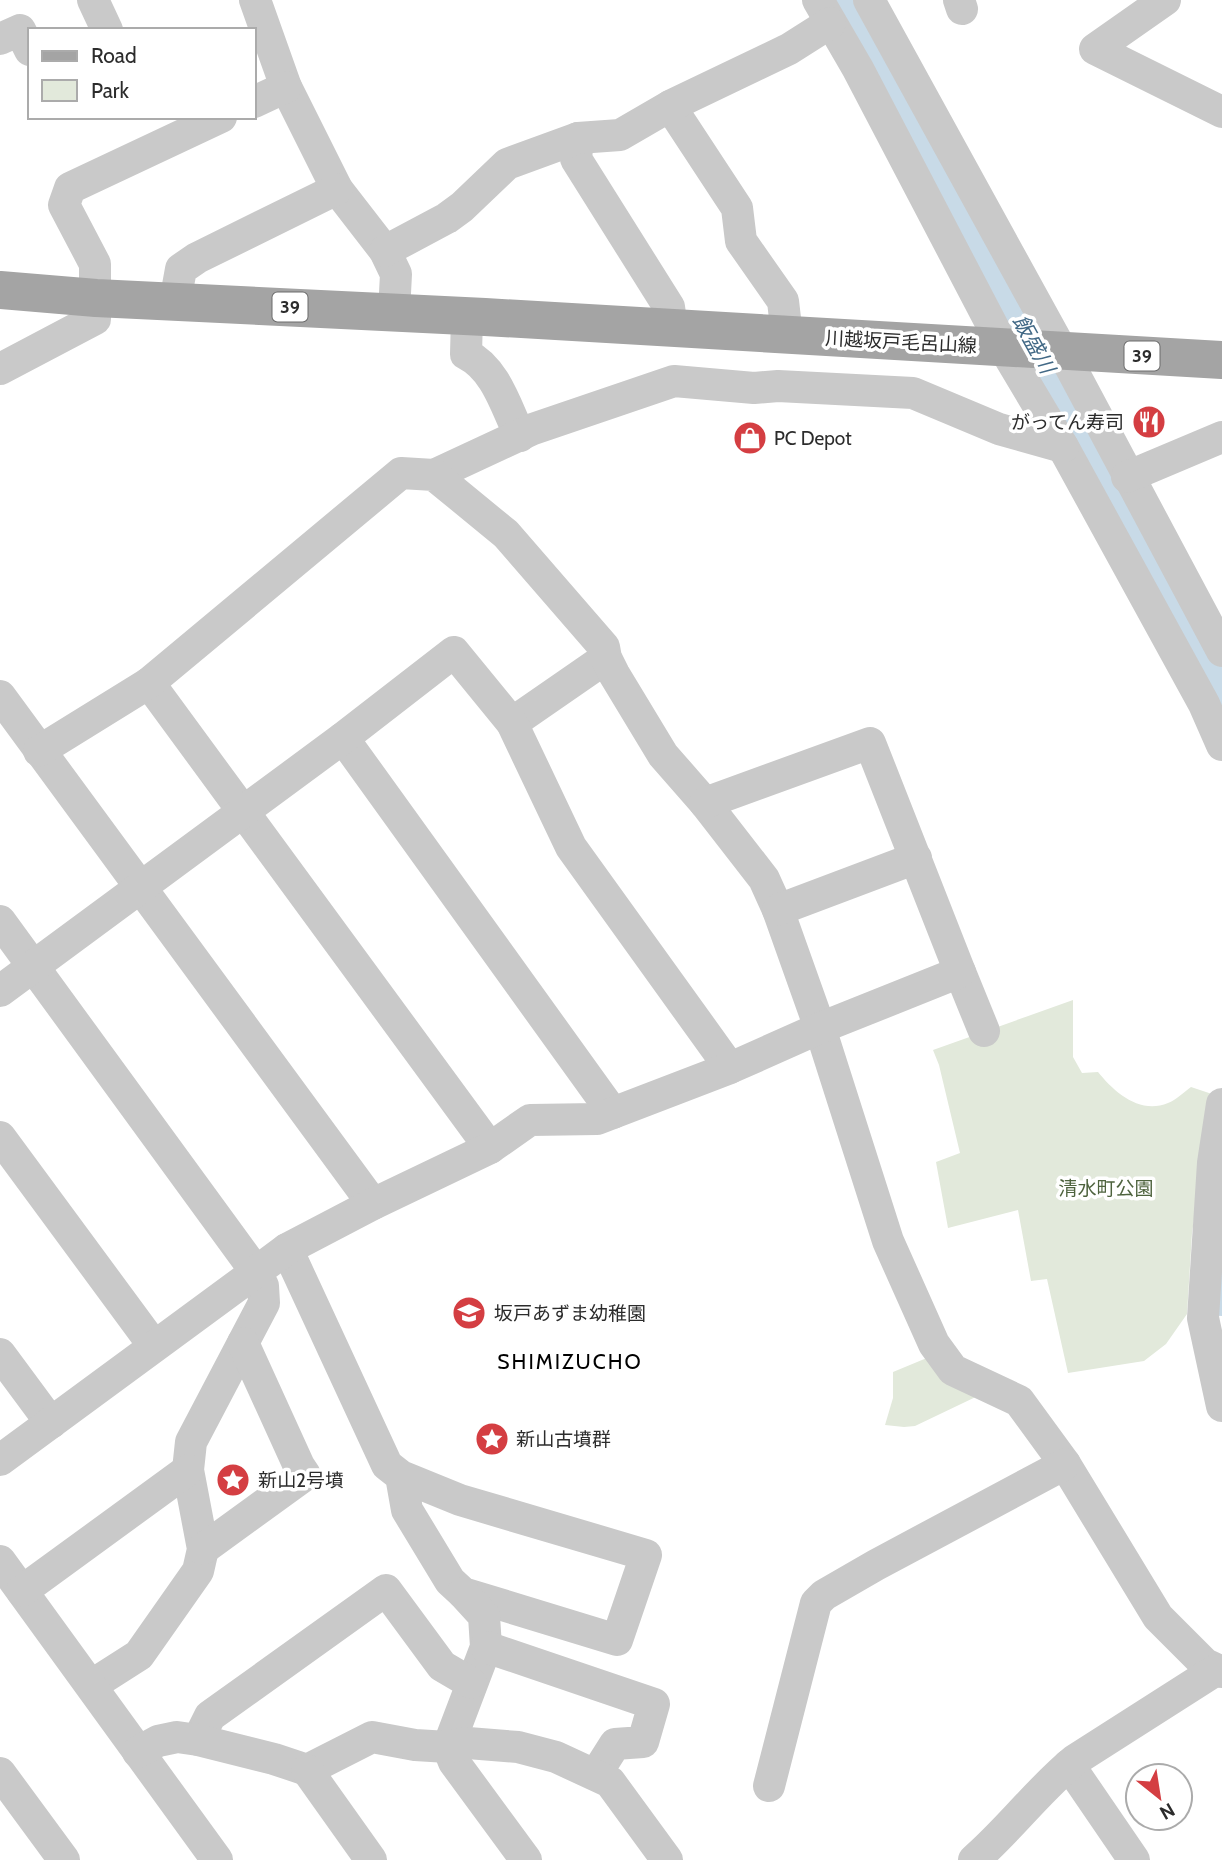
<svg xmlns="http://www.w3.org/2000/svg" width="1222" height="1860" font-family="Cabin,'Noto Sans JP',sans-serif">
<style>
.green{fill:#e2e9db}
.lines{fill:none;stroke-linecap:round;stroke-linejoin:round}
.river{stroke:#c8dae7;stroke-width:42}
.minor{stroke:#c9c9c9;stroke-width:32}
.major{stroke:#a4a4a4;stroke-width:38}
.labels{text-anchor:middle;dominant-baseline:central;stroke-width:7;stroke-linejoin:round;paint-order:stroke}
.shield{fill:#fff;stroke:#6b6b6b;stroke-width:2}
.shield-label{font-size:18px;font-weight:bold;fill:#2c2c2c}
.street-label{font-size:19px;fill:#2c2c2c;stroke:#fff}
.poi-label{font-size:19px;fill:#2c2c2c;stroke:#fff;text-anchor:start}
.park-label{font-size:19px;fill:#4e633e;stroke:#fff}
.water-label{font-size:21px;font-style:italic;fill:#426986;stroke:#fff}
.neighbourhood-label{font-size:21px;letter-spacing:2px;fill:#000;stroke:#fff}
</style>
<rect width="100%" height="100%" fill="#fff"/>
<g class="green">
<path d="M1073,1000V1057L1082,1073L1098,1072C1114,1092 1140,1115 1168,1103C1176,1100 1184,1092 1191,1087L1212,1094L1192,1233L1187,1314L1166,1344L1144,1361L1068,1373L1047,1279L1031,1281L1018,1210L948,1228L936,1162L960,1153L939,1065L933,1050Z"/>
<path d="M934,1355L984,1393L915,1426L904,1427L885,1425L893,1398V1372Z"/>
</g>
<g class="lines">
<g class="river">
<path d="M846,0L1096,464L1222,689"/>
<path d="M1222,1229V1295"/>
</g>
<g class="minor">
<path d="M93,0L107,30"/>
<path d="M255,0L286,87L337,189L385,251L396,274L394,312"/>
<path d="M818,0L858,69L1004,348L1063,447L1204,704L1222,745"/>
<path d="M869,0L1062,351L1222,651"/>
<path d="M959,0L962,9"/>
<path d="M1165,0L1095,49L1222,112"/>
<path d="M0,39L20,30L30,50"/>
<path d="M254,102L286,87"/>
<path d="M670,106L737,208L741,241L783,301L787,336"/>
<path d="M578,138L576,159L669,307L672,328"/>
<path d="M385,251L447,218L462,207L507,164L578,138L620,135L670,106L789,49L830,23"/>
<path d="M175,302L181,269L197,258L337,189"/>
<path d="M467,317L466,354C496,369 506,407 520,436"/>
<path d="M0,369L95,319V264L64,205L70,188L221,117"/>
<path d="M434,475L533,429L674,381L754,388L778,386L913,393L999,429L1063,447"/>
<path d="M1127,477L1222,437"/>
<path d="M149,683L490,1148"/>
<path d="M0,696L373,1204"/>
<path d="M512,723L606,658"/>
<path d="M343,738L613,1113"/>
<path d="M39,751L149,683L401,473L434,475L506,534L604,647L606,658L614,674L663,755L705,803L764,879L778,910L820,1028L888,1241L934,1344L953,1370L1019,1401L1065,1464L1158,1617L1205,1664L1222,1672"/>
<path d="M778,910L916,858"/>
<path d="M0,921L256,1272L263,1286L264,1303L191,1442L188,1470L203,1549L198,1571L139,1655L92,1685"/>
<path d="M960,972L984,1031"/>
<path d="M0,991L343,738L454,652L512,723L571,847L730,1068"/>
<path d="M1222,1104L1213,1163L1203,1318L1222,1406"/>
<path d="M0,1137L154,1346"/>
<path d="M287,1249L387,1465L401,1476L460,1500L646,1555L617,1640L463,1593L450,1581L407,1510L401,1476"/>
<path d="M0,1354L51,1423"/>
<path d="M0,1460L287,1249L373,1204L490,1148L530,1120L597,1119L730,1068L820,1028L960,972L870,743L705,803"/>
<path d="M203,1549L305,1475L299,1466L243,1343"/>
<path d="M0,1561L217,1860"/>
<path d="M22,1591L188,1470"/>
<path d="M463,1593L484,1616L486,1647L448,1747L454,1762L526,1860"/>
<path d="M486,1647L654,1704L643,1742L615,1744L596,1774"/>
<path d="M198,1740L210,1716L386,1590L442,1666L471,1683"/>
<path d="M138,1752L158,1741L177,1737L198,1740L274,1759L307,1770L372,1737L415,1745L448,1747L468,1743L518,1747L556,1757L610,1782L667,1860"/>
<path d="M1069,1765L1134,1860"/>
<path d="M307,1770L371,1860"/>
<path d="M0,1773L64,1860"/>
<path d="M769,1786L816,1603L824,1595L876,1565L1065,1464"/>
<path d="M974,1860C1010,1829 1038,1790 1075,1760L1216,1670"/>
</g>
<path class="major" d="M0,290L96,298L485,317L1222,360"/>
</g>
<defs>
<symbol id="restaurant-disc" viewBox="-11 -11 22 22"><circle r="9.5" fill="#d43e42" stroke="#fff"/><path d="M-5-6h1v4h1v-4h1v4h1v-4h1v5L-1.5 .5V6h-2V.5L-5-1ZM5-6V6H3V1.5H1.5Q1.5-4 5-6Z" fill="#fff"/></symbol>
<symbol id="shop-disc" viewBox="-11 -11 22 22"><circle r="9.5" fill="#d43e42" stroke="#fff"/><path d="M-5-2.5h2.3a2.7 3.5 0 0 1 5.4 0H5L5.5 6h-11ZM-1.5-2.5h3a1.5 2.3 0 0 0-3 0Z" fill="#fff"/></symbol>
<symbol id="school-disc" viewBox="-11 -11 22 22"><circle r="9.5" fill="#d43e42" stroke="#fff"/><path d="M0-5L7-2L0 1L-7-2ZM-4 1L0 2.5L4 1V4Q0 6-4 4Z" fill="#fff"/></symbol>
<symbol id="sight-disc" viewBox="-11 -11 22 22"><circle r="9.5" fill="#d43e42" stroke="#fff"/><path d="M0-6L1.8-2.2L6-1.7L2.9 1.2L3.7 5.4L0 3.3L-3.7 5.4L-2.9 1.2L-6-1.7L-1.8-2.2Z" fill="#fff"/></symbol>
</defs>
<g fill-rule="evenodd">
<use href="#restaurant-disc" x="1130" y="403" width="38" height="38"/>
<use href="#shop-disc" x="731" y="419" width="38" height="38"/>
<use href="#school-disc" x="450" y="1294" width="38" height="38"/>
<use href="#sight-disc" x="473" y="1420" width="38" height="38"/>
<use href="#sight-disc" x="214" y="1461" width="38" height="38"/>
</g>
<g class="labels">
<g class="shield">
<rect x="272.5" y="292.5" width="35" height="29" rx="5"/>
<rect x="1124.5" y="341.5" width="35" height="29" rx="5"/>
</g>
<g class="shield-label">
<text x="290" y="307">39</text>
<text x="1142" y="356">39</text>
</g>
<g class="street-label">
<text transform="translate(901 342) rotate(3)">川越坂戸毛呂山線</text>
</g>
<g class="poi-label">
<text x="1124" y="422" text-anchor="end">がってん寿司</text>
<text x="774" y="438">PC Depot</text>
<text x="494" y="1313">坂戸あずま幼稚園</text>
<text x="516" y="1439">新山古墳群</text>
<text x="258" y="1480">新山2号墳</text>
</g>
<g class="park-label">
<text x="1106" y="1188">清水町公園</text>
</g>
<g class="water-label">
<text transform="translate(1034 344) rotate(61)">飯盛川</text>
</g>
<g class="neighbourhood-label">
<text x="570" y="1361">SHIMIZUCHO</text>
</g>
</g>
<rect x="28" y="28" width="228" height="91" fill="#ffffff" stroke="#ababab" stroke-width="2"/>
<rect x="42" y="51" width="35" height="10" fill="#a4a4a4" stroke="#ababab" stroke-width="2"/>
<text x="91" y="63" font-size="21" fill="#2c2c2c">Road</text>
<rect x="42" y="80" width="35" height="21" fill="#e2e9db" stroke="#ababab" stroke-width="2"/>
<text x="91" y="98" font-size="21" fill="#2c2c2c">Park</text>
<g transform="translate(1159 1797) rotate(150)"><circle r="33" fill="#ffffff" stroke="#ababab" stroke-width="2"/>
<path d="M0-5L12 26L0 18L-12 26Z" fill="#d43e42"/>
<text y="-10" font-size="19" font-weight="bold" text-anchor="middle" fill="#2c2c2c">N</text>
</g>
</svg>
